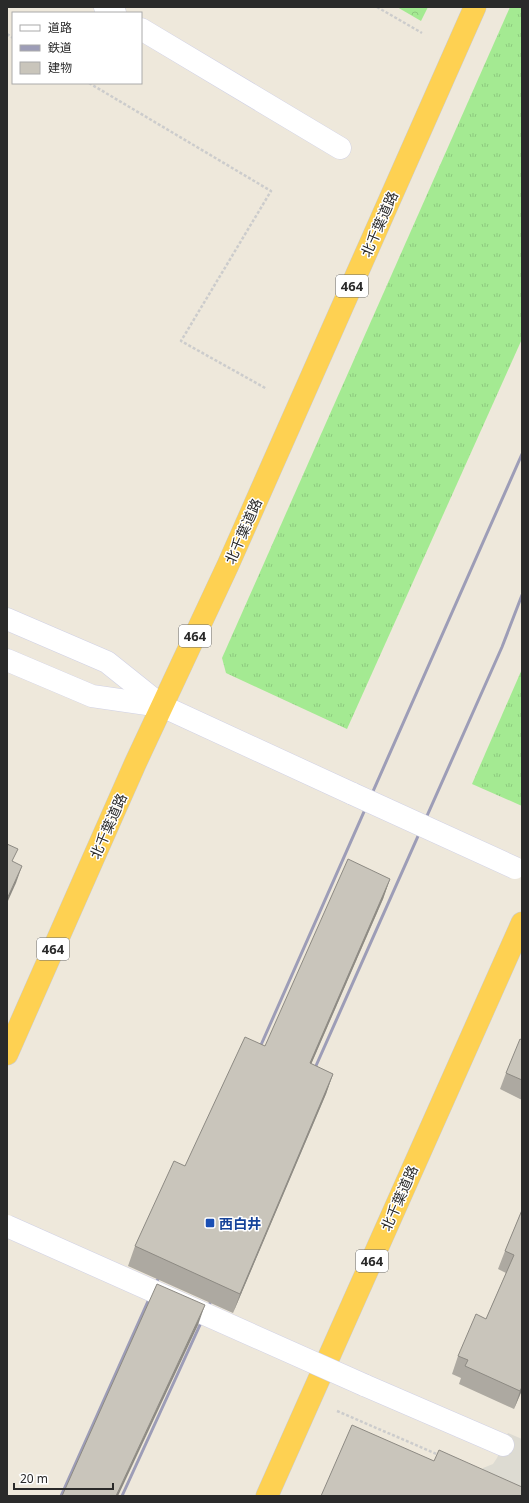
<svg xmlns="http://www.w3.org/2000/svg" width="529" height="1503" font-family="'Noto Sans','Noto Sans JP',sans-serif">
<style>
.grass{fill:url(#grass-tufts)}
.park{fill:url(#park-crowns)}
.plaza{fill:#dddbd2}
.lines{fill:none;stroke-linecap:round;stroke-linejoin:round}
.pedestrian-casing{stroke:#d0d1e5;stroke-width:23}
.minor-casing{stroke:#d0d1e5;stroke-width:23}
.tertiary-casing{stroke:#d0d1e5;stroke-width:23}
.trunk-casing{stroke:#ccc;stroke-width:23}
.path{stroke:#ccc;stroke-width:2.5;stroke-dasharray:3 2;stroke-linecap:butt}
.pedestrian{stroke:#fff;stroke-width:22}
.minor{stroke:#fff;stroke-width:22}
.tertiary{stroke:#fff;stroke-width:22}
.trunk{stroke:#fed152;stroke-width:22}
.rail{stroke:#9d9db7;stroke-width:3}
.pedestrian-bridge-casing{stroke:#d0d1e5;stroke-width:23;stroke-linecap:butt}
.tertiary-bridge-casing{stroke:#d0d1e5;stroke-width:23;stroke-linecap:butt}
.pedestrian-bridge{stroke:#fff;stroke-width:22}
.tertiary-bridge{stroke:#fff;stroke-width:22}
.wall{fill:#ada9a1}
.shaded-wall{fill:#8d8a83}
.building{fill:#c9c5bb;stroke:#8d8a83}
.transit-dot{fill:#1a4fb4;stroke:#fff;stroke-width:1.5}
.labels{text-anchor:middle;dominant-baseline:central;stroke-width:3;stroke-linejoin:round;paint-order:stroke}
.shield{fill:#fff;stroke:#6a6a6a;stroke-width:1}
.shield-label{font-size:13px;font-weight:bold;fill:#2a2a2a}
.street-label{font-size:14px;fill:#2a2a2a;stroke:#fff}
.transit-label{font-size:14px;font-weight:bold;fill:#164399;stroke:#fff;text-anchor:start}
</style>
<defs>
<pattern id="grass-tufts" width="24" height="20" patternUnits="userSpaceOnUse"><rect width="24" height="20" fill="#a4ea92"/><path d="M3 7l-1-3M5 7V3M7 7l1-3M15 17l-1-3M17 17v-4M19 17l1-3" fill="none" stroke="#8dc97e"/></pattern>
<pattern id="park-crowns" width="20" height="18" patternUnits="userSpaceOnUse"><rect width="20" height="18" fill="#a4ea92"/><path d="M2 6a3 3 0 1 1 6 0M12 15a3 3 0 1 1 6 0" fill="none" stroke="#8dc97e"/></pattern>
</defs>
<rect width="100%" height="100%" fill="#eee8db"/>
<g class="grass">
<path d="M510,7H522V339L347,729L226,673L222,658Z"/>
<path d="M522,669V806L472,784Z"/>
</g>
<path class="park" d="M397,7H428L421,21Z"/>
<path class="plaza" d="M508,1433L522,1439V1496L477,1479L483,1468L493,1464L497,1458Z"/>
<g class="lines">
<defs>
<path id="pedestrian" d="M364,1385L503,1445"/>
<g id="minor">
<path d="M105,7L115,13"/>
<path d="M141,29L340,148"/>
</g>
<g id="tertiary">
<path d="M7,619L107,662L162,706L353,794"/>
<path d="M7,660L92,696L161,706"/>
</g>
<g id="trunk">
<path d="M7,1054L135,764L228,565L475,7"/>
<path d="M267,1496L522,923"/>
</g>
</defs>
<use href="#pedestrian" class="pedestrian-casing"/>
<use href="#minor" class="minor-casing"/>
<use href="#tertiary" class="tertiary-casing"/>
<use href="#trunk" class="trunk-casing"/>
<g class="path">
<path d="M377,7L422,33"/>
<path d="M7,34L13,38"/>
<path d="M89,83L271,191L181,341L267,389"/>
<path d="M337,1411L439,1455"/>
</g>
<use href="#pedestrian" class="pedestrian"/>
<use href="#minor" class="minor"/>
<use href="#tertiary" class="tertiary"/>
<use href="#trunk" class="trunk"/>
<g class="rail">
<path d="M257,1054L522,454"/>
<path d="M311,1077L502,647L522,595"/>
<path d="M61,1496L162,1270"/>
<path d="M122,1496L215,1292"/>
</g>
<defs>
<path id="pedestrian-bridge" d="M7,1226L364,1385"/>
<path id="tertiary-bridge" d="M353,794L515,868"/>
</defs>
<use href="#pedestrian-bridge" class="pedestrian-bridge-casing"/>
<use href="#tertiary-bridge" class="tertiary-bridge-casing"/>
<use href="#pedestrian-bridge" class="pedestrian-bridge"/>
<use href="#tertiary-bridge" class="tertiary-bridge"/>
</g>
<g class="wall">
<path d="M390,879L383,899L311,1064L333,1074L326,1094L233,1313L128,1266L135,1246L185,1166Z"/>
<path d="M522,1040V1100L500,1089L506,1073Z"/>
<path d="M522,1210V1390L514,1409L459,1384L461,1378L452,1374L458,1356L486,1319L506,1273L498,1269L505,1251Z"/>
</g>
<g class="shaded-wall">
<path d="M22,866L16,883L7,903V899Z"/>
<path d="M390,879L383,899L303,1083L310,1063Z"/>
<path d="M333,1074L326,1094L233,1313L240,1294Z"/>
<path d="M205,1305L198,1325L118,1496H116Z"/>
<path d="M522,1387V1390L514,1409L520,1391Z"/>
</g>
<g class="building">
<path d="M7,844L18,849L12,861L22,866L7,899Z"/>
<path d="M348,859L390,879L310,1063L333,1074L240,1294L135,1246L174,1161L185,1166L245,1037L265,1046Z"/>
<path d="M520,1039L522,1040V1080L506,1073Z"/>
<path d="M522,1210V1387L520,1391L465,1366L468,1360L458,1356L476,1314L486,1319L514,1255L505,1251Z"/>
<path d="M157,1284L205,1305L116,1496H62Z"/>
<path d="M352,1425L434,1461L439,1450L522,1487V1496H321Z"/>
</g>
<rect class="transit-dot" x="205" y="1218" width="10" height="10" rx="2"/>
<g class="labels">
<g class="shield">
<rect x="336" y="275" width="32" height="22" rx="3"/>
<rect x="179" y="625" width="32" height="22" rx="3"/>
<rect x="37" y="938" width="32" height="22" rx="3"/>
<rect x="356" y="1250" width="32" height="22" rx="3"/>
</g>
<g class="shield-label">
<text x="352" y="286">464</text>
<text x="195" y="636">464</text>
<text x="53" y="949">464</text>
<text x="372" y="1261">464</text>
</g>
<g class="street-label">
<text transform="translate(379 224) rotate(-66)">北千葉道路</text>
<text transform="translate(243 531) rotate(-66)">北千葉道路</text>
<text transform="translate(108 826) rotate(-66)">北千葉道路</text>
<text transform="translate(399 1198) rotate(-66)">北千葉道路</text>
</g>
<g class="transit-label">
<text x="219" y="1223">西白井</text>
</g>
</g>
<rect width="529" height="1503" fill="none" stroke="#2a2a2a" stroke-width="16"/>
<rect x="12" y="12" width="130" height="72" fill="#ffffff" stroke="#aaaaaa"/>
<rect x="20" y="25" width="20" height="6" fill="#ffffff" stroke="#aaaaaa"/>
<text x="48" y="32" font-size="12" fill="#2a2a2a">道路</text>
<rect x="20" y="45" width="20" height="6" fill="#9d9db7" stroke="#aaaaaa"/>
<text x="48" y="52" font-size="12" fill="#2a2a2a">鉄道</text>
<rect x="20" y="62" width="20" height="12" fill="#c9c5bb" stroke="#aaaaaa"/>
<text x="48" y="72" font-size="12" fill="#2a2a2a">建物</text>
<path d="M14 1483v6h99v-6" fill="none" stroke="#2a2a2a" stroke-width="2"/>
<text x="20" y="1483" font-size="12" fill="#2a2a2a" stroke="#ffffff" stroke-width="3" paint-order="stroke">20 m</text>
</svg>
